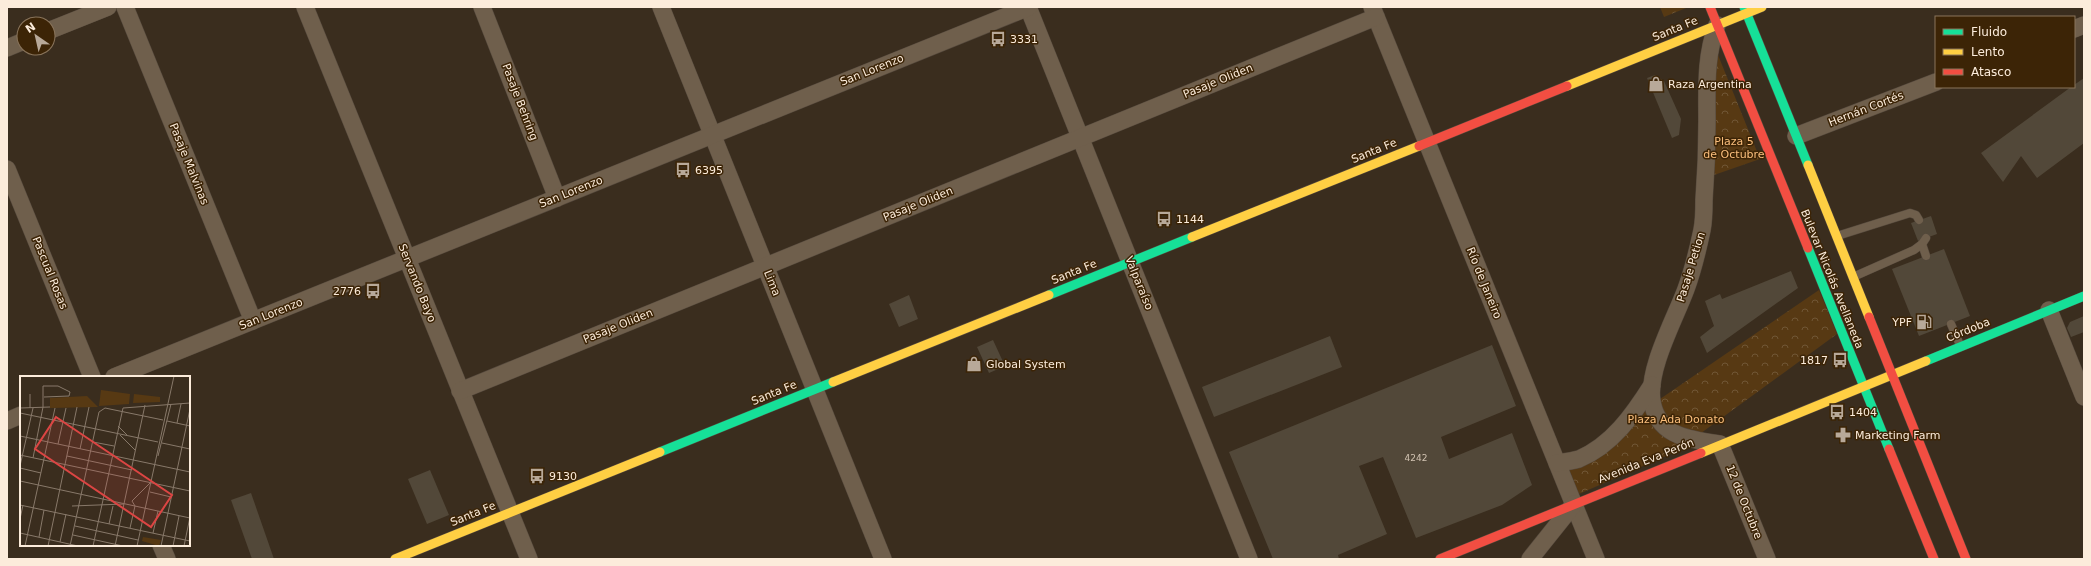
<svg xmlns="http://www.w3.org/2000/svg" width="2091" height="566" font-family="'DejaVu Sans',sans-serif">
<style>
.park{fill:url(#park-crowns)}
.building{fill:#524839}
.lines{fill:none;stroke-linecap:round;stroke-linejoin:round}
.lane-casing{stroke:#55493d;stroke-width:9}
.street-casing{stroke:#55493d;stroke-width:18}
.fast-casing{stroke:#55493d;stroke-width:10}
.slow-casing{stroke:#55493d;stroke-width:10}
.jam-casing{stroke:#55493d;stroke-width:10}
.lane{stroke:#6f5f4c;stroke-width:8}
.street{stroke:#6f5f4c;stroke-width:17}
.fast{stroke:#16e098;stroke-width:9}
.slow{stroke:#ffcf43;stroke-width:9}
.jam{stroke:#f24e42;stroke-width:9}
.labels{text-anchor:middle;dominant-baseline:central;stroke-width:3;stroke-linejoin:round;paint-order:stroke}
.number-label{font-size:9px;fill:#d2c3b2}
.street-label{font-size:11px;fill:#fcecdb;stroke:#3c2406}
.poi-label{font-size:11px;fill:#fcecdb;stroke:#3c2406;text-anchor:start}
.park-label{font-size:11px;fill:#fbbf7d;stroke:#3c2406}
.inset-road{fill:none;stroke:#88796a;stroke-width:1}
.view{fill:#dc4543;fill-opacity:0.15;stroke:#dc4543;stroke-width:2}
.inset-edge{fill:none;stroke:#fcecdb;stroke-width:2}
</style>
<defs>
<pattern id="park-crowns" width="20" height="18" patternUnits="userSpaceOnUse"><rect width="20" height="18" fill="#573913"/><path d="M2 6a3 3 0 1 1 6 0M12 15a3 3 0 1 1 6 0" fill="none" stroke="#705635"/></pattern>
</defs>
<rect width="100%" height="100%" fill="#3a2d1e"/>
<g class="park">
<path d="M1660,7H1686V8L1664,17Z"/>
<path d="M1716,50L1760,159L1714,175Z"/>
<path d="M1819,290L1837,334L1675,452L1579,494L1566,467L1644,410Z"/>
</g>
<g class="building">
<path d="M1655,75L1664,81L1681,119L1679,135L1672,138L1647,78Z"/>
<path d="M2084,78V143L2037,178L2021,156L2003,182L1981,153L2071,87H2074V85Z"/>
<path d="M1931,216L1937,234L1918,241L1911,223Z"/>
<path d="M1944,249L1970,316L1919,336L1892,269Z"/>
<path d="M1791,271L1798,288L1707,353L1700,337L1714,326L1705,301L1720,294L1722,299Z"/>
<path d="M909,295L918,319L899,327L889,304Z"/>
<path d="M2084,316V332L2071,337L2067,328L2070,322Z"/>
<path d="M1330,336L1342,367L1214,417L1202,387Z"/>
<path d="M993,340L1005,366L989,373L977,347Z"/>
<path d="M1492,345L1516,406L1441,437L1449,459L1512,433L1532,485L1502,505L1416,538L1383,457L1359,466L1387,534L1338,555L1339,559H1273L1229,452Z"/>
<path d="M430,470L449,515L427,524L408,479Z"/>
<path d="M251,493L274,559H252L231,500Z"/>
</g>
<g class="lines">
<defs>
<g id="lane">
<path d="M1837,236L1910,213L1916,215L1919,220"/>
<path d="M1922,244L1926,256"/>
<path d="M1853,277L1914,250L1922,244L1926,238"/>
<path d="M1951,324L1960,345"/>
</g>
<g id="street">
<path d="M125,7L253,321"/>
<path d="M305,7L529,559"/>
<path d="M482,7L557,198"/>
<path d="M661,7L883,559"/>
<path d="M1028,7L1249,559"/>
<path d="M1372,7L1596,559"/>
<path d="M1717,25C1705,56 1707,89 1707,121C1707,147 1706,174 1704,200C1704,210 1704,220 1702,230C1698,249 1693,270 1686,289C1675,319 1647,369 1652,401C1658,438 1691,439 1720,444L1767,559"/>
<path d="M2074,29L2084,25"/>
<path d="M48,31L108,7"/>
<path d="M7,48L24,41"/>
<path d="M1796,136L1936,82"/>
<path d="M7,169L92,377"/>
<path d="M2049,310L2084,397"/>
<path d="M114,377L1029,7"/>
<path d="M460,391L1376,17"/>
<path d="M7,421L21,415"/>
<path d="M1557,463C1564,462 1572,461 1579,459C1612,445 1633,415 1652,385"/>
<path d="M161,545L167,559"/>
<path d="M1530,559L1574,504"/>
</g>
<g id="fast">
<path d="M1744,7L1808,165"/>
<path d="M1808,248L1889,449"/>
<path d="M1049,295L1192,237"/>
<path d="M1926,361L2084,296"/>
<path d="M660,452L833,382"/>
</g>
<g id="slow">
<path d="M1567,86L1762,7"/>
<path d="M1808,165L1869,317"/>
<path d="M1192,237L1419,146"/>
<path d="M833,382L1049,295"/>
<path d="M1701,453L1926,361"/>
<path d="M395,559L660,452"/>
</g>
<g id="jam">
<path d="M1710,7L1808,248"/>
<path d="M1419,146L1567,86"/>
<path d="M1869,317L1966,559"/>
<path d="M1889,449L1934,559"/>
<path d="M1440,559L1701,453"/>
</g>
</defs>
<use href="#lane" class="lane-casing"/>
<use href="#street" class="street-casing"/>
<use href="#fast" class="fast-casing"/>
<use href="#slow" class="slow-casing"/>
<use href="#jam" class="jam-casing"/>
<use href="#lane" class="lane"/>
<use href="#street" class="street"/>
<use href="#fast" class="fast"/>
<use href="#slow" class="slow"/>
<use href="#jam" class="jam"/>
</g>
<defs>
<symbol id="bus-bare" viewBox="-9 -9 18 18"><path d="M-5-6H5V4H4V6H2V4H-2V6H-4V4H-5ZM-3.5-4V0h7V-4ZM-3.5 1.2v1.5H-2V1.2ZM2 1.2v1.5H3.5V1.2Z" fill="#b8a999" stroke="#3c2406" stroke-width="2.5" paint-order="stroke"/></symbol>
<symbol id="shop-bare" viewBox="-9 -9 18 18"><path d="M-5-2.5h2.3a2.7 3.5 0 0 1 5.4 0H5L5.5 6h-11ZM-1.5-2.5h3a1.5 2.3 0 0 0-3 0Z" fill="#b8a999" stroke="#3c2406" stroke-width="2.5" paint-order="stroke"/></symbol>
<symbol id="fuel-bare" viewBox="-9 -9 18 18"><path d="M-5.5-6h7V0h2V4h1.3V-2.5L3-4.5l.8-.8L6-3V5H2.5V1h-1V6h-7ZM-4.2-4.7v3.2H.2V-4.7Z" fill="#b8a999" stroke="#3c2406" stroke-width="2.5" paint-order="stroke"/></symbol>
<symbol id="pharmacy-bare" viewBox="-9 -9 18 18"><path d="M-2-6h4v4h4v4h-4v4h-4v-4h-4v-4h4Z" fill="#b8a999" stroke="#3c2406" stroke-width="2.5" paint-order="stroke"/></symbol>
</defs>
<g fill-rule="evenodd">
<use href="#bus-bare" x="987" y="28" width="22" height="22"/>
<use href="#shop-bare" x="1645" y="73" width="22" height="22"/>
<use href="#bus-bare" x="672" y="159" width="22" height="22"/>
<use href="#bus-bare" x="1153" y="208" width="22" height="22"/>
<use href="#bus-bare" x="362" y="280" width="22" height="22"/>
<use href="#fuel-bare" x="1913" y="311" width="22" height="22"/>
<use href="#bus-bare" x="1829" y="349" width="22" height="22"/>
<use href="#shop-bare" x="963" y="353" width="22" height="22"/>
<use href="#bus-bare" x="1826" y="401" width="22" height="22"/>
<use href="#pharmacy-bare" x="1832" y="424" width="22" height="22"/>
<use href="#bus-bare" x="526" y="465" width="22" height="22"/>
</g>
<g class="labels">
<g class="number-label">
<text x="1416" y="458">4242</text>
</g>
<g class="street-label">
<text transform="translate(1675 29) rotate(-22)">Santa Fe</text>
<text transform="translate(872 70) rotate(-22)">San Lorenzo</text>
<text transform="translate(1218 81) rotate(-22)">Pasaje Oliden</text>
<text transform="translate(520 102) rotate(69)">Pasaje Behring</text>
<text transform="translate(1866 109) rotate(-21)">Hernán Cortés</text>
<text transform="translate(1374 151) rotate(-22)">Santa Fe</text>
<text transform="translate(189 164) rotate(68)">Pasaje Malvinas</text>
<text transform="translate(571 192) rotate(-22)">San Lorenzo</text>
<text transform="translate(918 204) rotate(-22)">Pasaje Oliden</text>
<text transform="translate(1691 267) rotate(-73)">Pasaje Petion</text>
<text transform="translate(1074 272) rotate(-22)">Santa Fe</text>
<text transform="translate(50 273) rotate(68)">Pascual Rosas</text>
<text transform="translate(1832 279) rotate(68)">Bulevar Nicolás Avellaneda</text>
<text transform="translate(417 283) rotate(68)">Servando Bayo</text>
<text transform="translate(772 283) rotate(68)">Lima</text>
<text transform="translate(1139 283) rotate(68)">Valparaíso</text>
<text transform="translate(1484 283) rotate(68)">Río de Janeiro</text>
<text transform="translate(271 314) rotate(-22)">San Lorenzo</text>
<text transform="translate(618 326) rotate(-22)">Pasaje Oliden</text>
<text transform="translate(1968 330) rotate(-22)">Córdoba</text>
<text transform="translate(774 393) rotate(-22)">Santa Fe</text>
<text transform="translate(1646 461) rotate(-22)">Avenida Eva Perón</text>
<text transform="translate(1744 502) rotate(68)">12 de Octubre</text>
<text transform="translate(473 514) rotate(-22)">Santa Fe</text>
</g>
<g class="poi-label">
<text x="1010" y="39">3331</text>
<text x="1668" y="84">Raza Argentina</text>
<text x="695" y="170">6395</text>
<text x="1176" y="219">1144</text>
<text x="361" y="291" text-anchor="end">2776</text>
<text x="1912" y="322" text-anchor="end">YPF</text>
<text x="1828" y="360" text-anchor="end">1817</text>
<text x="986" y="364">Global System</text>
<text x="1849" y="412">1404</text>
<text x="1855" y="435">Marketing Farm</text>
<text x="549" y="476">9130</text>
</g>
<g class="park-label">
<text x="1734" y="141">Plaza 5<tspan x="1734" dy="13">de Octubre</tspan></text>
<text x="1676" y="419">Plaza Ada Donato</text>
</g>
</g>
<g transform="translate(20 376)">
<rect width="170" height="170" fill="#3a2d1e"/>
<path d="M81,14L110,18L109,28L79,30ZM114,18L140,21V26L113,27ZM67,20L78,31L30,32V22ZM123,161L141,164L139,170L122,165Z" fill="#573913"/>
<path class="inset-road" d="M10,18V32M0,32L30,31M0,37L138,66M147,45L170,50M157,47L161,28M98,50L107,59M100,59L115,74M0,60L170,96M73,66L94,70M142,67L170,73M38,68L46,32M60,73L69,31M0,79L170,115M47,80L112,94M138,80L151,28M13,82L23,31V10H38L50,16L49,20L24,21M0,90L13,32M0,92L21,97M0,105L170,142M130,116L151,121M0,129L170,165M52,130L104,128M0,143L3,129M89,148L93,130M55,150L118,164M110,152L115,130L112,125L130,107M0,157L58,170M133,157L138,135M53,159L103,170M19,161L24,134M40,166L46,138M5,170L35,32M28,170L57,31M50,170L79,36L85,32L143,44M73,170L103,32L170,27M95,170L125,29M117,170L154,0M141,170L170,33M153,170L159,140M164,170L170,141"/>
<path class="view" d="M36,41L152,119L131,151L15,73Z"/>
<rect width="170" height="170" class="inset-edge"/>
</g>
<rect width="2091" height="566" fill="none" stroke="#fcecdb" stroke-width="16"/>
<rect x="1935" y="16" width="140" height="72" fill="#3c2406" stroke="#89745b"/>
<rect x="1943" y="29" width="20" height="6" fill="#16e098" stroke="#89745b"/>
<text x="1971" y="36" font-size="12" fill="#fcecdb">Fluido</text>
<rect x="1943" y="49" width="20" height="6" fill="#ffcf43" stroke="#89745b"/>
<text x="1971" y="56" font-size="12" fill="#fcecdb">Lento</text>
<rect x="1943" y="69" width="20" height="6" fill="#f24e42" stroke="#89745b"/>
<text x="1971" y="76" font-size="12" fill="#fcecdb">Atasco</text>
<g transform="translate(36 36) rotate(326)"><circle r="19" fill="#3c2406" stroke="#89745b"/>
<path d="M0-3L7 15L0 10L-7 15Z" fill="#b8a999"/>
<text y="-6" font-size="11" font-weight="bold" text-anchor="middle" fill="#fcecdb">N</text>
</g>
</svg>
